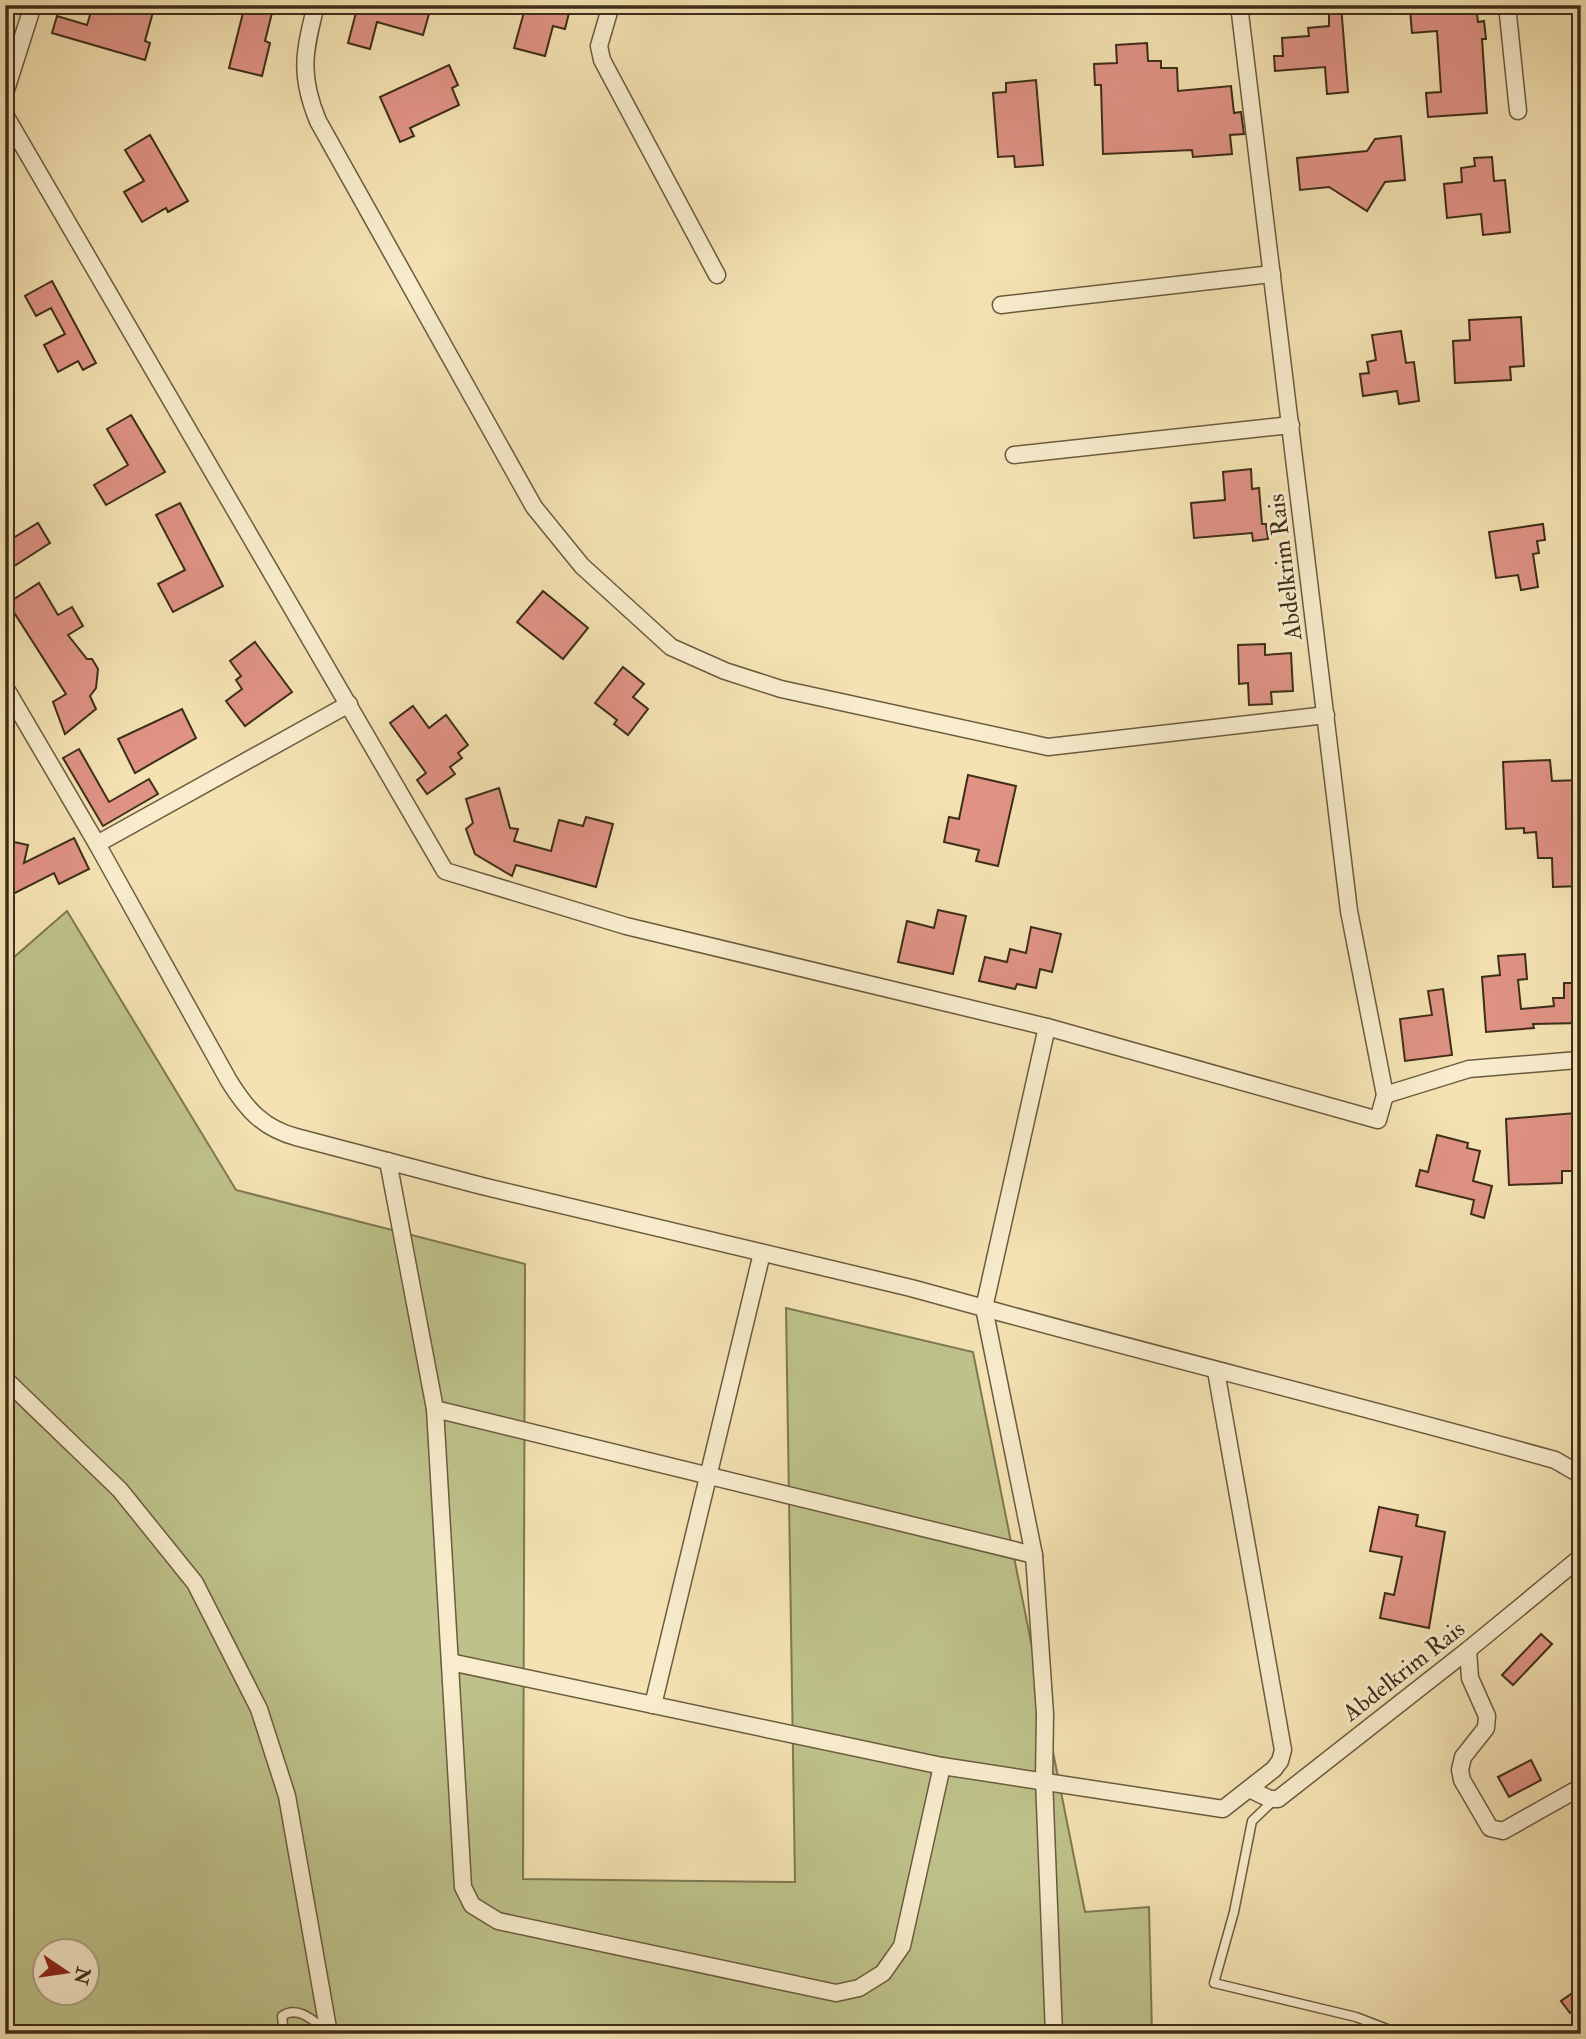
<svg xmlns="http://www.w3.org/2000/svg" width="1586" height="2039" font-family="'IM FELL Double Pica',serif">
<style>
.green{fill:#bec28a;stroke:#7e7852;stroke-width:2;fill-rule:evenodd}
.building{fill:#e09385;stroke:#3d2e19;stroke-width:2}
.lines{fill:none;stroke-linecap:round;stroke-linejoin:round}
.lane-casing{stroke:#6b5b3f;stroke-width:11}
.street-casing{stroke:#6b5b3f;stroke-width:19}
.lane{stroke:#f8eccd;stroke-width:8}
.street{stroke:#f8eccd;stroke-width:16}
.labels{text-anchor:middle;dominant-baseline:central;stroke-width:6;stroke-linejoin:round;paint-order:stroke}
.street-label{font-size:24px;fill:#3d2e19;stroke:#f8eccd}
</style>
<rect width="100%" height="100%" fill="#f4e2b2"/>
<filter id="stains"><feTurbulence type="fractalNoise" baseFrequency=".00286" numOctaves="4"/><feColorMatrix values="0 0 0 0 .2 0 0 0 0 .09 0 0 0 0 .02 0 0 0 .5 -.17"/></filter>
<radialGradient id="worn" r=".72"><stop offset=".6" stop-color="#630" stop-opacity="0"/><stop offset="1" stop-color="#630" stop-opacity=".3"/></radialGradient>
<path class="green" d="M67,911L236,1190L525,1264L523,1879L795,1882L786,1308L973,1352L1085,1912L1149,1907L1152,2034H5V965ZM46,1952H88V1994H46Z"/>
<g class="building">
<path d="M93,5H155L145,41L150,43L145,60L52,33L57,16L87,25Z"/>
<path d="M245,5H274L265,41L270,43L262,76L229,68Z"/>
<path d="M358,5H398L429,14L423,35L377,22L370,49L348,43Z"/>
<path d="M526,5H571L565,29L553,26L545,56L514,48Z"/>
<path d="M1329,5H1341L1348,92L1327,94L1325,67L1275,71L1274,56H1283L1282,38L1309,36L1308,28L1329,26Z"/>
<path d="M1436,5H1476L1478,22L1484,21L1486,39H1482L1487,113L1428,117L1426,93L1441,92L1437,31L1412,33L1410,9Z"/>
<path d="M1147,43L1148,61H1161V68H1177L1178,91L1231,86L1234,113L1241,112L1244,134L1230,135L1232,154L1193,157L1192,150L1103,154L1101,85H1095L1094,64L1117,63L1116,45Z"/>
<path d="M449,65L458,85L452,88L459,105L410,128L414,136L400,142L380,97Z"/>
<path d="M1036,80L1043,165L1015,167L1014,156L998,157L993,93L1006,92V83Z"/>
<path d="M150,135L188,201L168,212L166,208L142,222L124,192L144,181L125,150Z"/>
<path d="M1401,136L1405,180L1385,182L1367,211L1329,187L1300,190L1297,158L1367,151L1375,139Z"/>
<path d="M1492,157L1494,181L1505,180L1510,232L1483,235L1481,214L1447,218L1444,184L1462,182L1461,168L1475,166L1474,158Z"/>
<path d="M52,281L96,363L83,370L78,361L58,372L44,345L65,334L51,308L36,316L25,296Z"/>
<path d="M1521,317L1524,366L1510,367L1511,380L1455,383L1453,341L1470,340L1469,320Z"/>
<path d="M1401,331L1406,363L1414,362L1419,401L1399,404L1397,391L1363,396L1360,374L1369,373L1367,362L1376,360L1372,335Z"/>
<path d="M131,415L165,472L106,505L94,485L128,465L107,429Z"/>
<path d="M1251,469L1252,489L1259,488L1262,524H1266L1268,539L1253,541L1252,533L1194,538L1191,503L1225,500L1223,472Z"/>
<path d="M180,503L223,586L173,612L158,584L185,570L156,515Z"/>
<path d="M38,523L50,543L5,572V543Z"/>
<path d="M1543,524L1545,540L1537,541L1539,553L1533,554L1538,587L1521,590L1518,575L1496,578L1489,532Z"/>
<path d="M39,583L58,615L72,607L83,626L68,635L87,659H92L98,669L96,688L90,696L96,709L65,734L53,702L66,694L8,603Z"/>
<path d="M543,591L588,628L563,659L517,622Z"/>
<path d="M255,642L292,692L245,726L226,701L242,689L236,680L241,676L230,661Z"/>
<path d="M1265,644V655L1291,653L1293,691L1271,692L1272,704L1249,705L1248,683L1239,684L1238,645Z"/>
<path d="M623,667L644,684L633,697L648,709L628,735L614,724L617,720L595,703Z"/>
<path d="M413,706L429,728L446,715L468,745L458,753L462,758L450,767L455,774L427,794L417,780L426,773L390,723Z"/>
<path d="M182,709L196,738L135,773L118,739Z"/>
<path d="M79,749L109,802L149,779L158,794L103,826L63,758Z"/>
<path d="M1550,760L1552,781L1581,780V886L1553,887L1552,858H1538L1536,832L1524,833V828L1506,829L1503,762Z"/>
<path d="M968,775L1016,786L998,866L976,861L979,850L944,842L949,817L959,819Z"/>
<path d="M499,788L510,828L518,829L514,841L551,851L559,820L583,826L586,817L613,824L596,887L516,865L512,876L475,854L466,829L473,823L466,799Z"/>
<path d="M74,838L89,869L59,884L54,873L15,893L9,892L5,884V840L28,845L24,863Z"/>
<path d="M938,910L966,916L953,974L898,962L907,921L934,928Z"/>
<path d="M1031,927L1061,934L1052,972L1040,969L1036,988L1017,984L1015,989L979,981L985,957L1007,962L1010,949L1026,953Z"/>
<path d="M1525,954L1527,979L1518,980L1521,1009L1554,1006L1553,998H1564V983H1581V1023L1533,1024L1534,1028L1486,1032L1482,977L1500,975L1498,956Z"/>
<path d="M1443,989L1452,1055L1405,1061L1400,1019L1432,1015L1428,991Z"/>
<path d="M1575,1113L1577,1171H1562V1183L1509,1185L1506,1119Z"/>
<path d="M1437,1135L1468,1143L1467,1148L1480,1151L1473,1181L1492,1186L1484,1218L1471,1214L1474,1200L1416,1186L1420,1170L1428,1172Z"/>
<path d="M1379,1507L1418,1515L1416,1526L1445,1532L1429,1628L1380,1618L1385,1593L1394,1595L1402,1557L1370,1551Z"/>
<path d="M1541,1634L1552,1644L1513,1685L1502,1675Z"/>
<path d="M1531,1760L1541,1780L1509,1797L1498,1777Z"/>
<path d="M1581,1987V2006L1570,2013L1561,2001Z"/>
</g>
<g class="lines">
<defs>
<g id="lane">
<path d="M1274,1800L1252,1821L1234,1912L1214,1983L1356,2017L1400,2034"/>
<path d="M284,2034L282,2016C298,2005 314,2021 327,2031"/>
</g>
<g id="street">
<path d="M316,5C304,52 299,75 318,121L534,507L582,566L671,647L725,671L781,689L1048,747L1326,715"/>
<path d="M611,5L599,46L602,60L717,275"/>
<path d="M1507,5L1518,111"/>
<path d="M5,93L33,5"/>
<path d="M5,115L445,871L626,926L1047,1027L1378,1120L1385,1095L1349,911L1239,5"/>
<path d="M1001,305L1272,274"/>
<path d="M1014,455L1291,425"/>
<path d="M5,687L97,844L349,704"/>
<path d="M97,844L229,1081C247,1110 263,1128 296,1137L482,1186L911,1288L984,1308L1034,1555L1045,1714L1044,1779L1054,2034"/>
<path d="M1047,1027L984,1308C1174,1360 1365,1407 1555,1460L1581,1475"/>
<path d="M1385,1095L1469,1069L1578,1060"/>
<path d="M388,1161L435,1409L463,1887L472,1905L498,1921L836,1993L859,1988L883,1973L902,1946L942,1766"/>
<path d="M5,1379L120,1490L195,1583L259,1709L287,1796L329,2034"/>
<path d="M435,1409L1034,1555"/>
<path d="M1468,1650L1470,1678L1487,1716L1486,1728L1463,1757L1460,1770L1462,1780L1490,1828L1503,1831L1581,1787"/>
<path d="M450,1662L942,1766L1223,1809L1274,1769L1280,1761L1283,1750L1216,1371"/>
<path d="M653,1705L762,1253"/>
<path d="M1249,1789L1270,1799H1278L1468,1650L1581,1557"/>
</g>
</defs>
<use href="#lane" class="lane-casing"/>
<use href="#street" class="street-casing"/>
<use href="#lane" class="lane"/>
<use href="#street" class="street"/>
</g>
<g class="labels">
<g class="street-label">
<text transform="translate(1285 567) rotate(-97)">Abdelkrim Rais</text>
<text transform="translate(1404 1671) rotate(-38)">Abdelkrim Rais</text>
</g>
</g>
<rect width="1586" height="2039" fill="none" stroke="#f4e2b2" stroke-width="28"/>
<rect x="7" y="7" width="1572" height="2025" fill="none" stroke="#3d2e19" stroke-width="3.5"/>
<rect x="14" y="14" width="1558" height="2011" fill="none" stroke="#3d2e19" stroke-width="2"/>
<g transform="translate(66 1972) rotate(103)"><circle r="33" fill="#f8eccd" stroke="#ada085" stroke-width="2"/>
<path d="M0-5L12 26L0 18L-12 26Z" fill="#8f2418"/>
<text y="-10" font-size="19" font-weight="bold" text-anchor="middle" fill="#3d2e19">N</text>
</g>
<rect width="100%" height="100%" filter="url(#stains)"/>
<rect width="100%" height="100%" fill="url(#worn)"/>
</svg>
